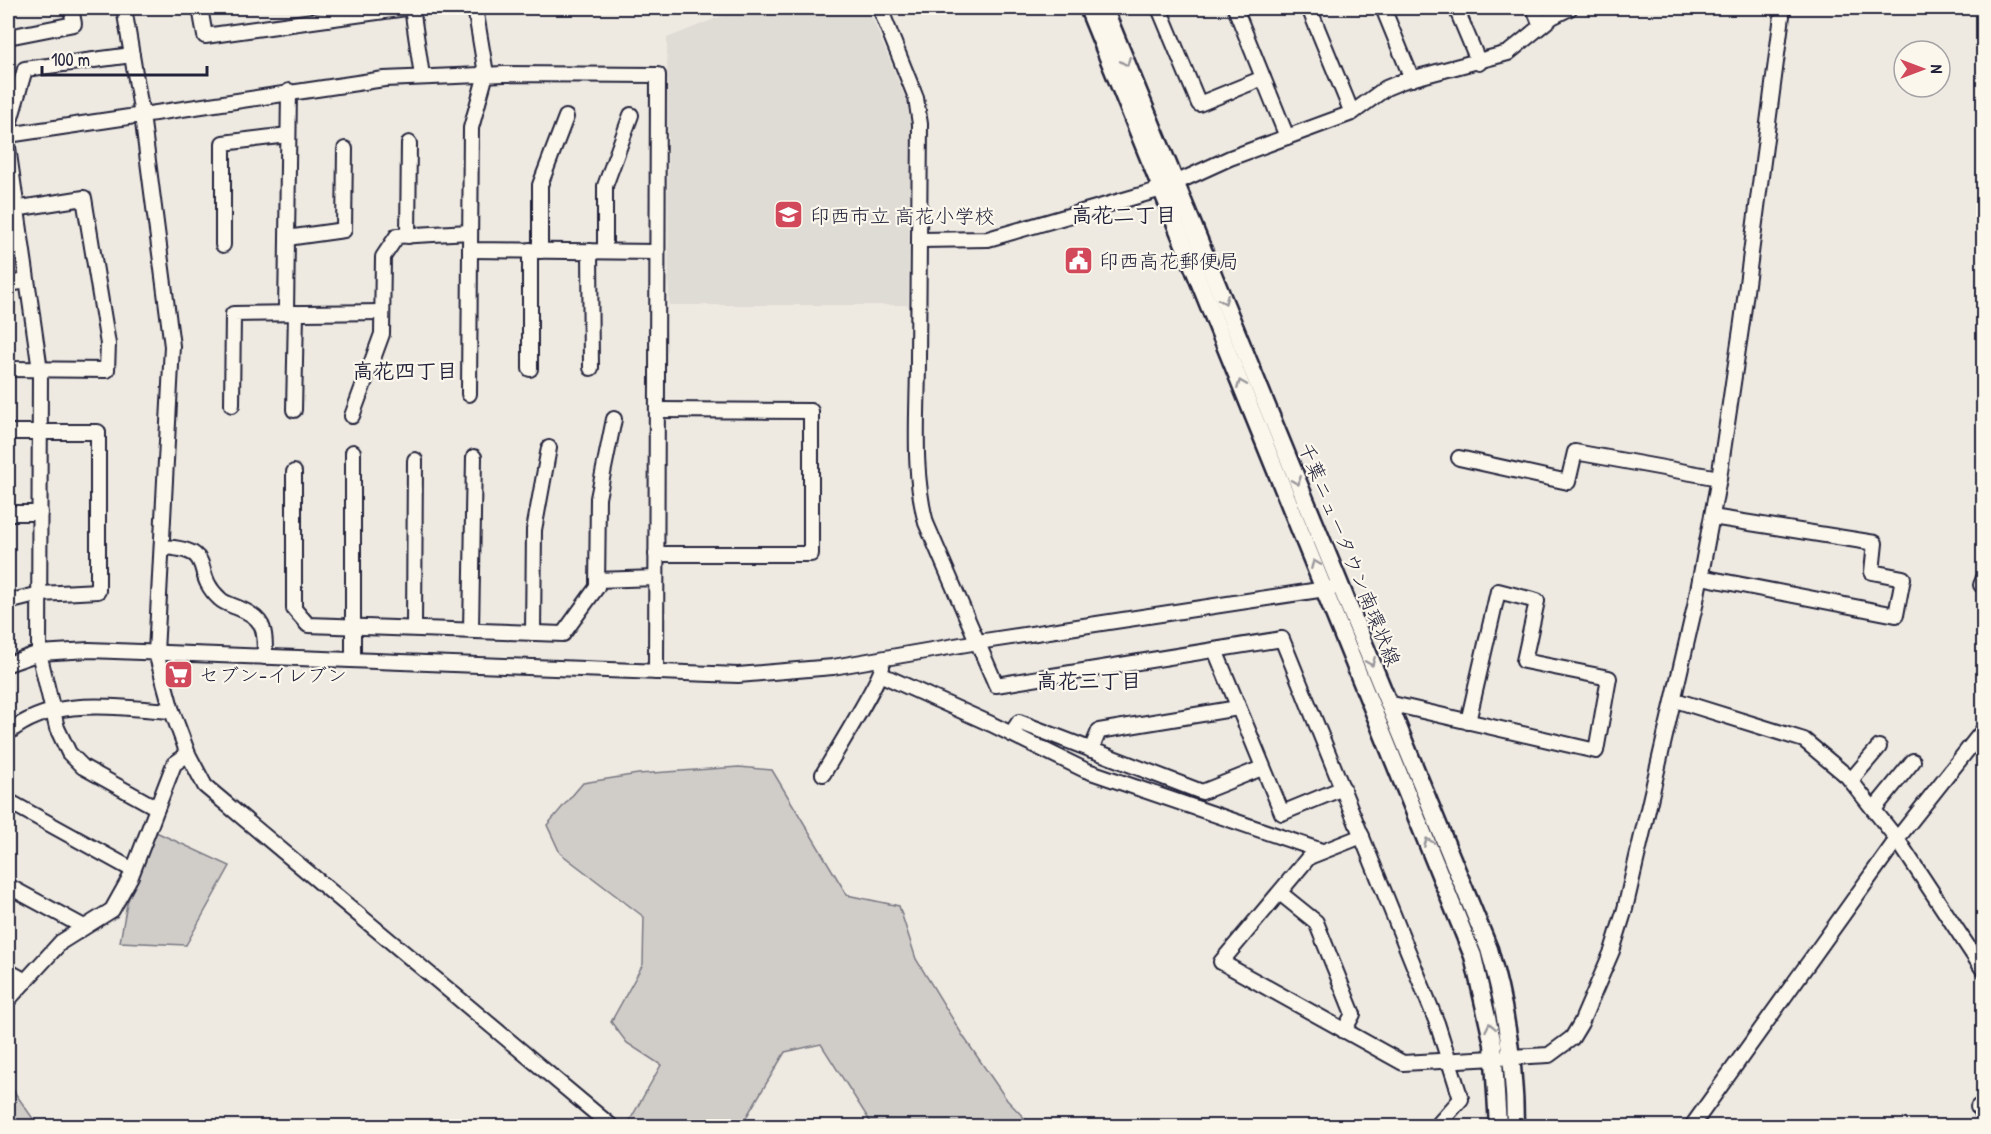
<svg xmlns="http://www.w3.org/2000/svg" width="1991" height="1134" font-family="'Patrick Hand','Klee One',sans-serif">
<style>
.built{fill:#dfdbd5}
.green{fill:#d0cdc9;stroke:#797882;stroke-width:1.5}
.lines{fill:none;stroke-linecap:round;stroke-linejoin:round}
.minor-casing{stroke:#22223b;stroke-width:18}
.major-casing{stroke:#22223b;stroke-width:21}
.minor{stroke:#fbf7ec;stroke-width:14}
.major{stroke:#fbf7ec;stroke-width:16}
.oneway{stroke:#99979c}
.labels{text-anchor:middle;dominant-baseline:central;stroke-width:4.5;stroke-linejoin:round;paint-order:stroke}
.poi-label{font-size:20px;fill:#22223b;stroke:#fbf7ec;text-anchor:start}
.street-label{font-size:20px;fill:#22223b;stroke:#fbf7ec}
.neighbourhood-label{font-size:21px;font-weight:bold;fill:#22223b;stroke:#fbf7ec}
</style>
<rect width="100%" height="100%" fill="#eeeae2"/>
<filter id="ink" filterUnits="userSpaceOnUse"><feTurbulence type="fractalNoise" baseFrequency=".0167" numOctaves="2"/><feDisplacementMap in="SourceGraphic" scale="12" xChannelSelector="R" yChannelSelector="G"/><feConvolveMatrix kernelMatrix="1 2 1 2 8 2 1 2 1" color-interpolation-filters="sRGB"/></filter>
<g filter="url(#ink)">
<path class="built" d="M742,8H868L907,102L911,125L908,305H669L667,38Z"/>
<g class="green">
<path d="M739,767L772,770L847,895L899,906L916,959L963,1036L1007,1100L1032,1126H873L821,1044L785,1052L741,1126H632L629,1122L661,1065L627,1043L611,1022L643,964L644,917L560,853L547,825L583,783L638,774Z"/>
<path d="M156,832L230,866L186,945L120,942L127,903Z"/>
<path d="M8,1083L34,1120L35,1126H8Z"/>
</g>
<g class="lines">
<defs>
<g id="minor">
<path d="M124,8L142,115L172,346L156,653L172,711L188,754L205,786L611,1126"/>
<path d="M200,8L205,36L406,8"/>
<path d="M412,8L422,76"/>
<path d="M475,8L486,74L471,128L470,250L657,252"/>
<path d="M880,8L916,98L920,124C920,202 919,280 918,358C918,413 912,470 926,523L996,685L1282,639L1437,1023L1461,1099L1437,1126"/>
<path d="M1159,8L1199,104L1263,78"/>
<path d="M1235,8L1287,137"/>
<path d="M1309,8L1352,113"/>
<path d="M1383,8L1412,79"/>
<path d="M1456,8L1479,63"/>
<path d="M1534,8L1541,26"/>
<path d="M8,37L74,24L71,8"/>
<path d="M8,128L25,69L132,55"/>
<path d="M8,135L384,79L504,74L658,75L656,672"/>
<path d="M8,147L40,370L39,653L57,728L69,753L83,767L157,808"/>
<path d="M8,210L84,198L108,344L107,370L8,369"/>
<path d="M408,236L409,143"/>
<path d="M287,238L344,230L345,149"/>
<path d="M920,240L988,239L1162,189L1230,158L1352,113L1386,88L1403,81L1508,53L1552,17L1570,8"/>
<path d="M223,245V143L288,135"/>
<path d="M540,251V185L566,117"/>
<path d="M590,251L591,368"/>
<path d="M605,251V186L631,115"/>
<path d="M8,284L27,281"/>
<path d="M286,313L289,91"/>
<path d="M530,369V250"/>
<path d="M469,394L470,250"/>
<path d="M232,405L233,314L382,312"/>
<path d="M294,410L296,313"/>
<path d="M352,416L382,334L383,257L397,236L470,232"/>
<path d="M8,432H98V591L40,594L8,602"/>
<path d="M353,452V660"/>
<path d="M1459,458L1568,482L1575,452L1719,478"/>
<path d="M294,472V609L308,625L563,634L597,587L598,498L614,419"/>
<path d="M8,513H40"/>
<path d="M162,547C220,550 189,571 220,599C224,603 231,605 236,607C265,618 265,628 265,657"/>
<path d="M656,554H811V411L657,410"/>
<path d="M1701,577L1896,615L1903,578L1872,572L1875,543L1712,517"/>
<path d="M597,580L656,578"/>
<path d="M1981,585L1984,578"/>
<path d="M414,628L415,460"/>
<path d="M471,630L474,457"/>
<path d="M533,633L534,530L549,448"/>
<path d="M1215,650L1282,813L1343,788"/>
<path d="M8,664L39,653L89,650L738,675L833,667L978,642L1332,588"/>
<path d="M882,675L991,724L1085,770L1322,851"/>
<path d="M1675,700L1804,740L1847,776L1897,839L1984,971"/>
<path d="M1388,703L1596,751L1609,678L1524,661L1537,601L1498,591L1468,722"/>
<path d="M8,733C54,695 116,708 172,711"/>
<path d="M1011,734L1019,722L1202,792L1262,768"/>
<path d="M1091,750L1099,731L1238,708"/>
<path d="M823,774C833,757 881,679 882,667"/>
<path d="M1851,780L1879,747"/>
<path d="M8,801L133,870"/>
<path d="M1874,809L1913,761"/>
<path d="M1362,836L1309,857L1221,962L1403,1063L1549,1055L1572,1038L1581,1023L1612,951L1625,909L1695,606L1719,478L1742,322L1783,8"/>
<path d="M8,886L84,927"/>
<path d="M1280,893L1316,922L1353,1014L1344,1031"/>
<path d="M8,971L26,981"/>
<path d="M8,1000L61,942L112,910L131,876L174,764L188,754"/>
<path d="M1978,1107L1984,1115"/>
<path d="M1692,1126L1897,839L1984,729"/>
</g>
<g id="major">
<path d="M1088,8L1473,956L1493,1044L1498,1126"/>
<path d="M1104,8L1489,949C1506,1008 1515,1065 1515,1126"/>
</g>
</defs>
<use href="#minor" class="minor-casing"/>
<use href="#major" class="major-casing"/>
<use href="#minor" class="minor"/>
<use href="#major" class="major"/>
</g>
<defs><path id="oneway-chevron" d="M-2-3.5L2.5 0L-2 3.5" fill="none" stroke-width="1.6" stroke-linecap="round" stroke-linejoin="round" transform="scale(1.5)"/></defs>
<g class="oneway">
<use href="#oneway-chevron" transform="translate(1126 62) rotate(68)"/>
<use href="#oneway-chevron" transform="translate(1224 300) rotate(68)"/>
<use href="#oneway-chevron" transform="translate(1241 384) rotate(-112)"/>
<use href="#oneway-chevron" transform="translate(1297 481) rotate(68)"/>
<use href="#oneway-chevron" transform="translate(1315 564) rotate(-112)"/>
<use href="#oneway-chevron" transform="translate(1371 662) rotate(68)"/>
<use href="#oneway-chevron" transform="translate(1428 842) rotate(-112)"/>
<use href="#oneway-chevron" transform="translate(1490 1027) rotate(-101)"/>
</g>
</g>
<defs>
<symbol id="school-square" viewBox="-11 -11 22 22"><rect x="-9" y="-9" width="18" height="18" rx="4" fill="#d1495b" stroke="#fbf7ec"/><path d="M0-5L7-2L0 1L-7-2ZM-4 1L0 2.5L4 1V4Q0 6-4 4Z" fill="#fff"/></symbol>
<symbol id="civic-square" viewBox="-11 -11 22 22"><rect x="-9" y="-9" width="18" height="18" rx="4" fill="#d1495b" stroke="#fbf7ec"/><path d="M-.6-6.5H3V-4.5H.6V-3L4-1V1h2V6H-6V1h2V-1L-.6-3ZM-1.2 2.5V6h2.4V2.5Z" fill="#fff"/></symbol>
<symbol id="supermarket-square" viewBox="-11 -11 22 22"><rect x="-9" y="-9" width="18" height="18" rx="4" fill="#d1495b" stroke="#fbf7ec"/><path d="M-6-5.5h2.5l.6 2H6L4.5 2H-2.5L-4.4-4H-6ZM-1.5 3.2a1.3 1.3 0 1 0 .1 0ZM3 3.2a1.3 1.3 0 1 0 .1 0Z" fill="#fff"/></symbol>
</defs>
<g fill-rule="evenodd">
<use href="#school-square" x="772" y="198" width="33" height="33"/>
<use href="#civic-square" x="1062" y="244" width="33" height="33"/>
<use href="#supermarket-square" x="162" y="658" width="33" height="33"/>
</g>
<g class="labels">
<g class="poi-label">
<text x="810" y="215">印西市立 高花小学校</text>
<text x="1099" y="260">印西高花郵便局</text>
<text x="199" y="674">セブン-イレブン</text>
</g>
<g class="street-label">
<text transform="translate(1350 554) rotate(68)">千葉ニュータウン南環状線</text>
</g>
<g class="neighbourhood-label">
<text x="1124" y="214">高花二丁目</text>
<text x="405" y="370">高花四丁目</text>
<text x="1089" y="680">高花三丁目</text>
</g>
</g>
<rect width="1991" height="1134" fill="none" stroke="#fbf7ec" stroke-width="30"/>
<rect x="15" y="15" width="1961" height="1104" fill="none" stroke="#22223b" stroke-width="2" filter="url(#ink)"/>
<g transform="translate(1922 69) rotate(90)"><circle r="28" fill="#fbf7ec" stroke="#a4a2a5" stroke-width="1.5"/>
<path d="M0-4.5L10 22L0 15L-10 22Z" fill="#d1495b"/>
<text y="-9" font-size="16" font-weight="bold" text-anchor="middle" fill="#22223b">N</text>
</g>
<path d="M42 66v9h165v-9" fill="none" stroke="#22223b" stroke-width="3"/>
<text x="51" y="66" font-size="18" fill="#22223b" stroke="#fbf7ec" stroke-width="4.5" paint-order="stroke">100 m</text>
</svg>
